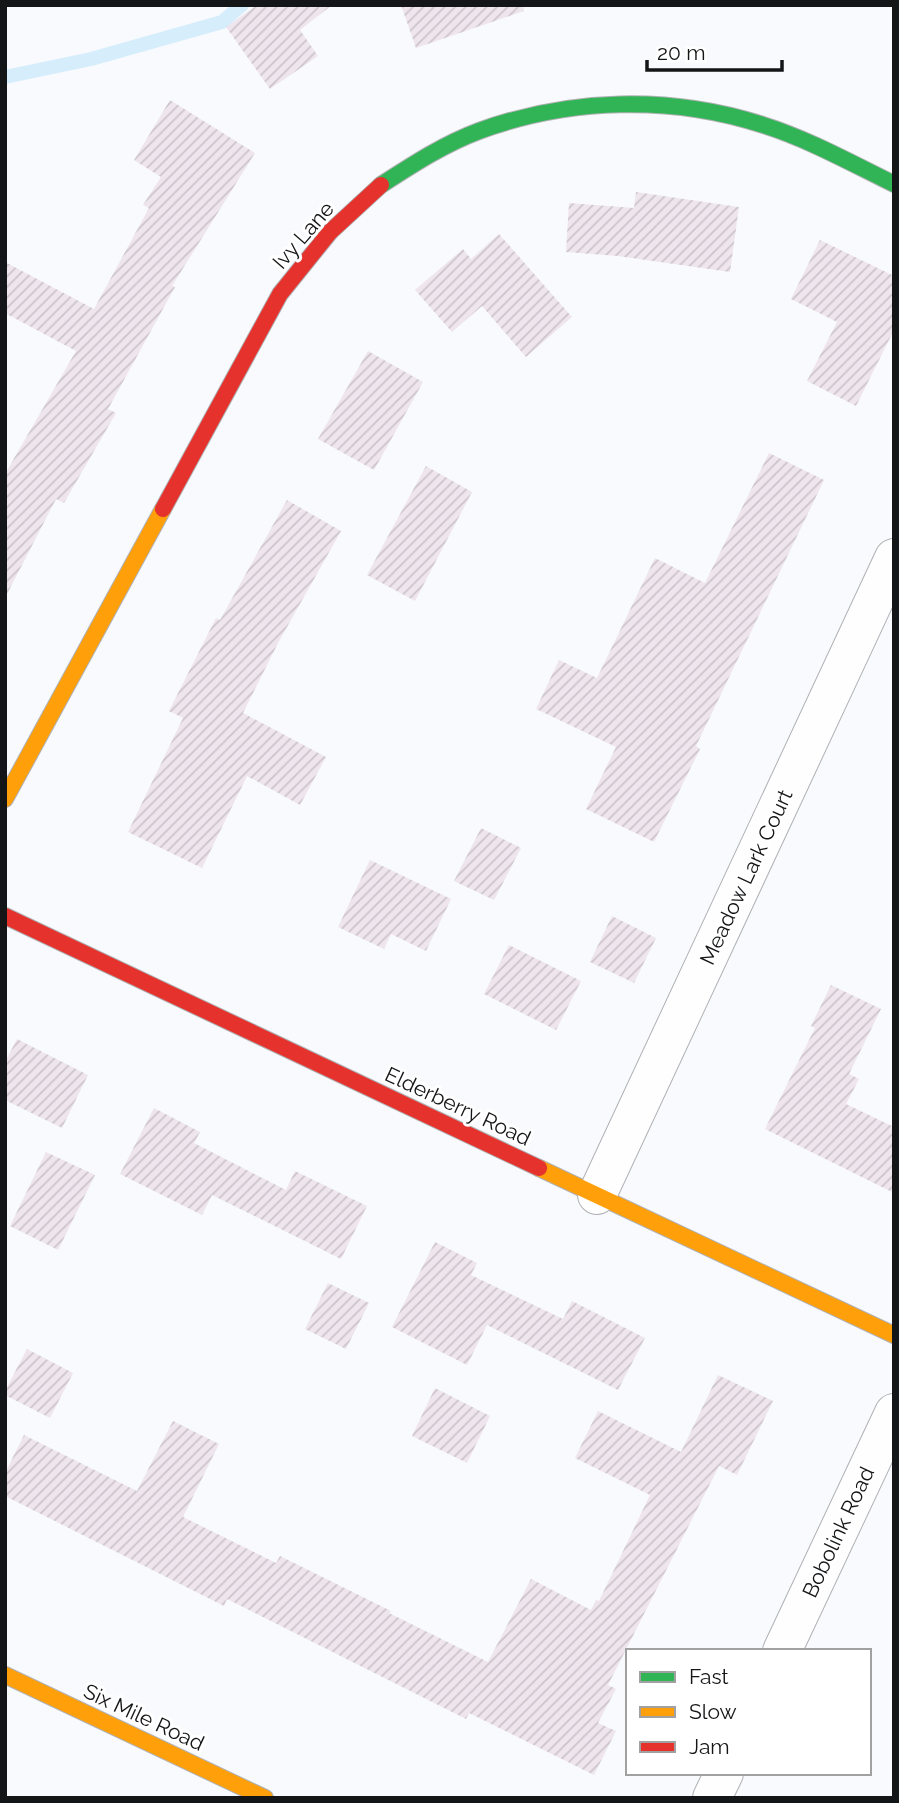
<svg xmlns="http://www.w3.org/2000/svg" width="899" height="1803" font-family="Raleway,sans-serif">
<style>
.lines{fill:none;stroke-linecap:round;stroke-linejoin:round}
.stream{stroke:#d6edfc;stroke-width:14}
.building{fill:url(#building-hatch)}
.street-casing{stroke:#b0b1b4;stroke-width:40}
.fast-casing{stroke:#b0b1b4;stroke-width:18}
.slow-casing{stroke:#b0b1b4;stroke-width:18}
.jam-casing{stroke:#b0b1b4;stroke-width:18}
.street{stroke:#fefeff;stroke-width:38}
.fast{stroke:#30b455;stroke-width:16}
.slow{stroke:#ff9f0a;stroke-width:16}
.jam{stroke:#e5322d;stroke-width:16}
.labels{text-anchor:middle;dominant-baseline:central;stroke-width:6;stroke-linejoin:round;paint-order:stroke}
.street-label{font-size:21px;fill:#141517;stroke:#fff}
</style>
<defs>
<pattern id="building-hatch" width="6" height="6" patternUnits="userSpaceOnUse" patternTransform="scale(1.75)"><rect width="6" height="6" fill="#efe5ee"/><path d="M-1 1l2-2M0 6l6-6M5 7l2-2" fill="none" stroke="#ccc4cb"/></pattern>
</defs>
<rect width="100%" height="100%" fill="#f8fafd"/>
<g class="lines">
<path class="stream" d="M5,77L91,59L222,22L242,5"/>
</g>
<g class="building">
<path d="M257,5H332L300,30L318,56L270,89L226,27Z"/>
<path d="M401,5H523L524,11L416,48Z"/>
<path d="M170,100L255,153L172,286L175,287L108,409L116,413L64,503L56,499L5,598V474L76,351L5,313V262L94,309L149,208L143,205L161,177L134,160Z"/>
<path d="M636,192L739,207L730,272L618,256L566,252L569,203L634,208Z"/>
<path d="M499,234L572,317L526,357L482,306L452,332L415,290L463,249L471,259Z"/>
<path d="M820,240L894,276V330L856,406L807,381L837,322L791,299Z"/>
<path d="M368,351L423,382L374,470L318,439Z"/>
<path d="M769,453L824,480L696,746L700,749L654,842L586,809L616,747L536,709L559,660L597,678L655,558L705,583Z"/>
<path d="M426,466L472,492L415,601L367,575Z"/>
<path d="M287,500L341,531L278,643L243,713L326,757L300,805L247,776L202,868L128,832L183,718L169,711L216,618L220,620Z"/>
<path d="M481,828L521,848L494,900L454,881Z"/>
<path d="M370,860L451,899L426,951L391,934L384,949L338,927Z"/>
<path d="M612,916L656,938L634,983L590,962Z"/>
<path d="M509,945L581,981L556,1030L484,994Z"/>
<path d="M831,985L881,1009L849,1074L859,1079L846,1104L894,1127V1193L765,1129L815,1028L811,1026Z"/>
<path d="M17,1039L88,1075L62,1128L5,1100V1062Z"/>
<path d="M154,1108L200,1132L194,1143L286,1190L295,1171L367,1206L341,1259L212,1195L202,1215L120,1174Z"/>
<path d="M46,1152L95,1175L58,1250L10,1226Z"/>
<path d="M435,1242L477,1263L471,1275L563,1319L572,1301L645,1338L618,1390L487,1325L467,1365L392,1327Z"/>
<path d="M328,1283L369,1303L346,1349L305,1329Z"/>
<path d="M27,1349L73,1373L50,1418L5,1395V1391Z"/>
<path d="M718,1375L773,1401L737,1475L719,1466L608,1685L616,1689L598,1723L616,1731L594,1775L469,1713L466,1719L227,1599L224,1606L5,1496V1473L24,1435L137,1491L173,1421L219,1444L183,1517L276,1563L280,1556L391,1611L389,1613L488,1662L531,1579L591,1610L596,1600L599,1601L650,1495L575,1458L598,1411L681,1452Z"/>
<path d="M435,1388L490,1416L467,1463L412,1436Z"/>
</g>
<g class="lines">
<defs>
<g id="street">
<path d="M597,1195L894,558"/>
<path d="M782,1651L894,1413"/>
<path d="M712,1798L724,1773"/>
</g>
<path id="fast" d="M381,185C412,165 444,144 479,131C569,98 671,95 763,125C808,139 851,163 894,184"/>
<g id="slow">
<path d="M5,799L163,509"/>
<path d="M539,1168L894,1335"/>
<path d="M5,1675L265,1798"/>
</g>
<g id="jam">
<path d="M163,509L280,294L330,232L381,185"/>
<path d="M5,916L539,1168"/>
</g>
</defs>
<use href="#street" class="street-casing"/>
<use href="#fast" class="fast-casing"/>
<use href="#slow" class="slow-casing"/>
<use href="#jam" class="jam-casing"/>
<use href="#street" class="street"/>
<use href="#fast" class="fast"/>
<use href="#slow" class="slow"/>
<use href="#jam" class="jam"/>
</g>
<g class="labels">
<g class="street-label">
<text transform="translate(303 235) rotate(-49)">Ivy Lane</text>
<text transform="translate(746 877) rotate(-65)">Meadow Lark Court</text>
<text transform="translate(458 1106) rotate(25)">Elderberry Road</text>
<text transform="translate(838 1532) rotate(-65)">Bobolink Road</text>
<text transform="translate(144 1717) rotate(25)">Six Mile Road</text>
</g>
</g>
<rect width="899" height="1803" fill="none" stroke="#141517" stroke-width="14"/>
<rect x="626" y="1649" width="245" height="126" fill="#ffffff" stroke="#a1a1a2" stroke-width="2"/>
<rect x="640" y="1672" width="35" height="10" fill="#30b455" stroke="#a1a1a2" stroke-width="2"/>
<text x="689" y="1684" font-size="21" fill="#141517">Fast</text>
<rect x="640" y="1707" width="35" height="10" fill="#ff9f0a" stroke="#a1a1a2" stroke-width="2"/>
<text x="689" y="1719" font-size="21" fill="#141517">Slow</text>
<rect x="640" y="1742" width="35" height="10" fill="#e5322d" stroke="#a1a1a2" stroke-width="2"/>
<text x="689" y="1754" font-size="21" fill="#141517">Jam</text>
<path d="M647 60v10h135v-10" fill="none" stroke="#141517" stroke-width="3.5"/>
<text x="657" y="60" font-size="21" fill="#141517" stroke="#ffffff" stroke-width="5" paint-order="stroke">20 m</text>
</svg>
